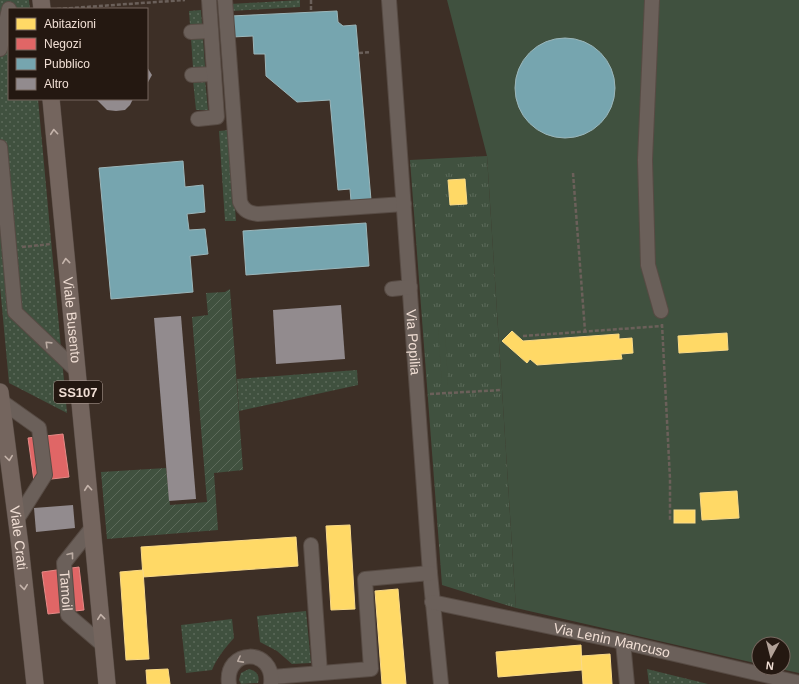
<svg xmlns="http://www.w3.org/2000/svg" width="799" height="684" font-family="Arial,sans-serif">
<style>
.grass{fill:url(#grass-dots)}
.park{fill:url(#park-tufts)}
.garden{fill:url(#garden-furrows)}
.pitch{fill:#40513f}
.homes{fill:#ffd966;stroke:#fada87}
.shops{fill:#e06666;stroke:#e58a87}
.public{fill:#76a5af;stroke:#9bb6ba}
.building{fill:#928b8e}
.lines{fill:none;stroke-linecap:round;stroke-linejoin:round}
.minor-casing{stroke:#574b44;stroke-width:16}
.major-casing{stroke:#574b44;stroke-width:18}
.path{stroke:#6b605a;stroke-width:2.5;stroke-dasharray:4 2;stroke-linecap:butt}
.minor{stroke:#6b605a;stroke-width:14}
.major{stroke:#74655e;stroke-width:17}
.oneway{stroke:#c5b4ab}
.oneway2{stroke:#bbaca3}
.labels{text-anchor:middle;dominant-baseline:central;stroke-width:4;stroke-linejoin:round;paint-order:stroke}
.shield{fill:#241811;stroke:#b3a39a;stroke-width:1}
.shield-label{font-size:13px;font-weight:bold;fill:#f0ded4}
.street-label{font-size:14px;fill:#f0ded4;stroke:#241811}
</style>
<defs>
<pattern id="grass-dots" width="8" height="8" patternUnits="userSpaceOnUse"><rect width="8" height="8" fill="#40513f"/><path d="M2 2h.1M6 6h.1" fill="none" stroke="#5c6a5a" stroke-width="1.8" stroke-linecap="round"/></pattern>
<pattern id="park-tufts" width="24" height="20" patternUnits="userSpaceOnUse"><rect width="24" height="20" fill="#40513f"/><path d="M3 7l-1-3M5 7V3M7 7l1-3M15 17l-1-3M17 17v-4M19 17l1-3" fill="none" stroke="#5c6a5a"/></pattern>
<pattern id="garden-furrows" width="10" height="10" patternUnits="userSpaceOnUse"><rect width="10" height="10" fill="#40513f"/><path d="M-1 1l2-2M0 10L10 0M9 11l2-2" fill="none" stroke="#5c6a5a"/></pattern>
</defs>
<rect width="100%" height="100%" fill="#3d2f26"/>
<g class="grass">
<path d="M0,0H29L30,9H9V99H38L67,413L9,383L0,286Z"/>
<path d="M300,0V7L231,11L230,4Z"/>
<path d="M201,10L202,25H190L189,11Z"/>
<path d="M203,37L205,67L193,68L191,38Z"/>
<path d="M205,79L208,110H196L193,80Z"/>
<path d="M229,130L236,221H225L219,131Z"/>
<path d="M357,370L358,385L239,411L237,379Z"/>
<path d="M306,611L311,663L292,664L277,651L260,642L257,616Z"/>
<path d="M232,619L234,638C225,648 217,658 212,670L186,673L181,625Z"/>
<path d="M249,669C257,671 260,676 258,683L241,684L239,680L241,673Z"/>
<path d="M647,669L708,684H649Z"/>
</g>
<path class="park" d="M487,156L516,608L442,585L410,160Z"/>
<path class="garden" d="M230,289L243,470L214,473L218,530L107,539L101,472L166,468L170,505L207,502L192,317L208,315L206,293L225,292Z"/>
<g class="pitch">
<path d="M447,0H799V673L776,668H783V644H759V664L516,608L487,156Z"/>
<path d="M438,328H445L448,385H442Z"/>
</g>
<g class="homes">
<path d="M465,179L467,204L450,205L448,180Z"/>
<path d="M512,331L523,341L619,334V339L632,338L633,353L621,354L622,359L537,365L530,359L527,363L502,341Z"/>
<path d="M727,333L728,350L679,353L678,336Z"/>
<path d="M737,491L739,518L702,520L700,493Z"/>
<rect x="674" y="510" width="21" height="13"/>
<path d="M350,525L355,609L331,610L326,526Z"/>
<path d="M296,537L298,566L143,577L141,547Z"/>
<path d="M143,570L149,659L126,660L120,572Z"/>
<path d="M398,589L406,684H382L375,591Z"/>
<path d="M581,645L582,670L498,677L496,652Z"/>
<path d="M610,654L612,684H583L581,656Z"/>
<path d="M168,669L170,684H147L146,670Z"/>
</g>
<g class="shops">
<path d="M63,434L69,477L34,481L28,438Z"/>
<path d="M79,567L84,610L48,614L42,572Z"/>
</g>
<g class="public">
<path d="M337,11L338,22L343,26L356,25L371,200L351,201L350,189L338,190L330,100L297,102L266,76L265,54H254L253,36L232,37L231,16Z"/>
<circle cx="565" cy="88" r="50"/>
<path d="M183,161L185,187L203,185L205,212L187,214L189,230L205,229L208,254L190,256L193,292L111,299L99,168Z"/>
<path d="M366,223L369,266L246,275L243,231Z"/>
</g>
<g class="building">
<path d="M147,67L152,75L147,84Z"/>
<path d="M96,99H133L130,105L125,110L116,111L107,110Z"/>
<path d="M341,305L345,359L276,364L273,310Z"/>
<path d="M181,316L196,499L169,501L154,318Z"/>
<path d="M73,505L75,528L36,532L34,508Z"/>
</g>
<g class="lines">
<defs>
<g id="minor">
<path d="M225,0L240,202C244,211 249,213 258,214L404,204"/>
<path id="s1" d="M389,0L430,573L441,684"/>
<path d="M652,0L645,160L648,265L661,311"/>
<path d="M191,32L211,31"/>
<path d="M0,49L9,9"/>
<path d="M192,75L214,74"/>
<path d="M198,119L217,117L209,0"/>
<path d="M0,147L15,312L77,371"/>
<path d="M392,289L410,287"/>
<path d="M1,401L39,428L45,475L16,521"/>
<path id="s2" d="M91,529L64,563L68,615L103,645"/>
<path d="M311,545L320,673"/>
<path id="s3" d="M432,602L623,642L799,683"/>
<path d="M623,642L627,684"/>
<path d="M272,677L371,669L365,579L430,573"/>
<path d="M229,684C224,648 275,647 271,684"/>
</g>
<g id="major">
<path d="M41,0L42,9"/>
<path id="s4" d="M51,99L107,684"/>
<path id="s5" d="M0,392L20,546L35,684"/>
</g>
</defs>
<use href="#minor" class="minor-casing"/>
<use href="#major" class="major-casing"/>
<g class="path">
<path d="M311,0V12"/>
<path d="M57,9L185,0"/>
<path d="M359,53L371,52"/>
<path d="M573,173L585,331"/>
<path d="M22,247L51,244"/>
<path d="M662,324L670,479V521"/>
<path d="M523,336L662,326"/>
<path d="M430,394L502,390"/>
</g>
<use href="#minor" class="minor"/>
<use href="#major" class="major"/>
</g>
<defs><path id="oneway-chevron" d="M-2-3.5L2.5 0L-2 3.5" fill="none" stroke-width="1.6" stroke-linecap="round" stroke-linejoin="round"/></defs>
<g class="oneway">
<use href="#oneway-chevron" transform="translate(54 132) rotate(-95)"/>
<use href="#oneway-chevron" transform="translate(66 261) rotate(-96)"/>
<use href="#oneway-chevron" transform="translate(9 458) rotate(83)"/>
<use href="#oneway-chevron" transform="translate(88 488) rotate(-95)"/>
<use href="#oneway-chevron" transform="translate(24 587) rotate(84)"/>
<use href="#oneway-chevron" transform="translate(101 617) rotate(-96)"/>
</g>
<g class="oneway2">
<use href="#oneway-chevron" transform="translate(48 344) rotate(-136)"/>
<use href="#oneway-chevron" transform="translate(71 555) rotate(-52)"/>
<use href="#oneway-chevron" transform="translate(240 660) rotate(152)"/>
</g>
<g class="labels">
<rect class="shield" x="54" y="381" width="48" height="22" rx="3"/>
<g class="shield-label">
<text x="78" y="392">SS107</text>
</g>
<g class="street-label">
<text stroke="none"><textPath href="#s4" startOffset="222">Viale Busento</textPath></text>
<text stroke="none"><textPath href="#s1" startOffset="343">Via Popilia</textPath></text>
<text stroke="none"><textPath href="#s5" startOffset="147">Viale Crati</textPath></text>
<text stroke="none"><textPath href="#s2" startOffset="71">Tamoil</textPath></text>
<text stroke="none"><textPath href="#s3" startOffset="184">Via Lenin Mancuso</textPath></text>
</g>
</g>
<rect x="8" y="8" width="140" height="92" fill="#241811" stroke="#76675f"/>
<rect x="16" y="18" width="20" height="12" fill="#ffd966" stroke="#76675f"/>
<text x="44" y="28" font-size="12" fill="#f0ded4">Abitazioni</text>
<rect x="16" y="38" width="20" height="12" fill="#e06666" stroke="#76675f"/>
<text x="44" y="48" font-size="12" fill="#f0ded4">Negozi</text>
<rect x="16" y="58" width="20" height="12" fill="#76a5af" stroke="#76675f"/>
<text x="44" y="68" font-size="12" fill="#f0ded4">Pubblico</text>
<rect x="16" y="78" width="20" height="12" fill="#928b8e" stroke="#76675f"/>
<text x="44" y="88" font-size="12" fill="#f0ded4">Altro</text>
<g transform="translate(771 656) rotate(187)"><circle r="19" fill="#241811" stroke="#76675f"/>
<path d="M0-3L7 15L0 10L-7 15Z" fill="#b1a197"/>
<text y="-6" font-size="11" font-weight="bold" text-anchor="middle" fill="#f0ded4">N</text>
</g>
</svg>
